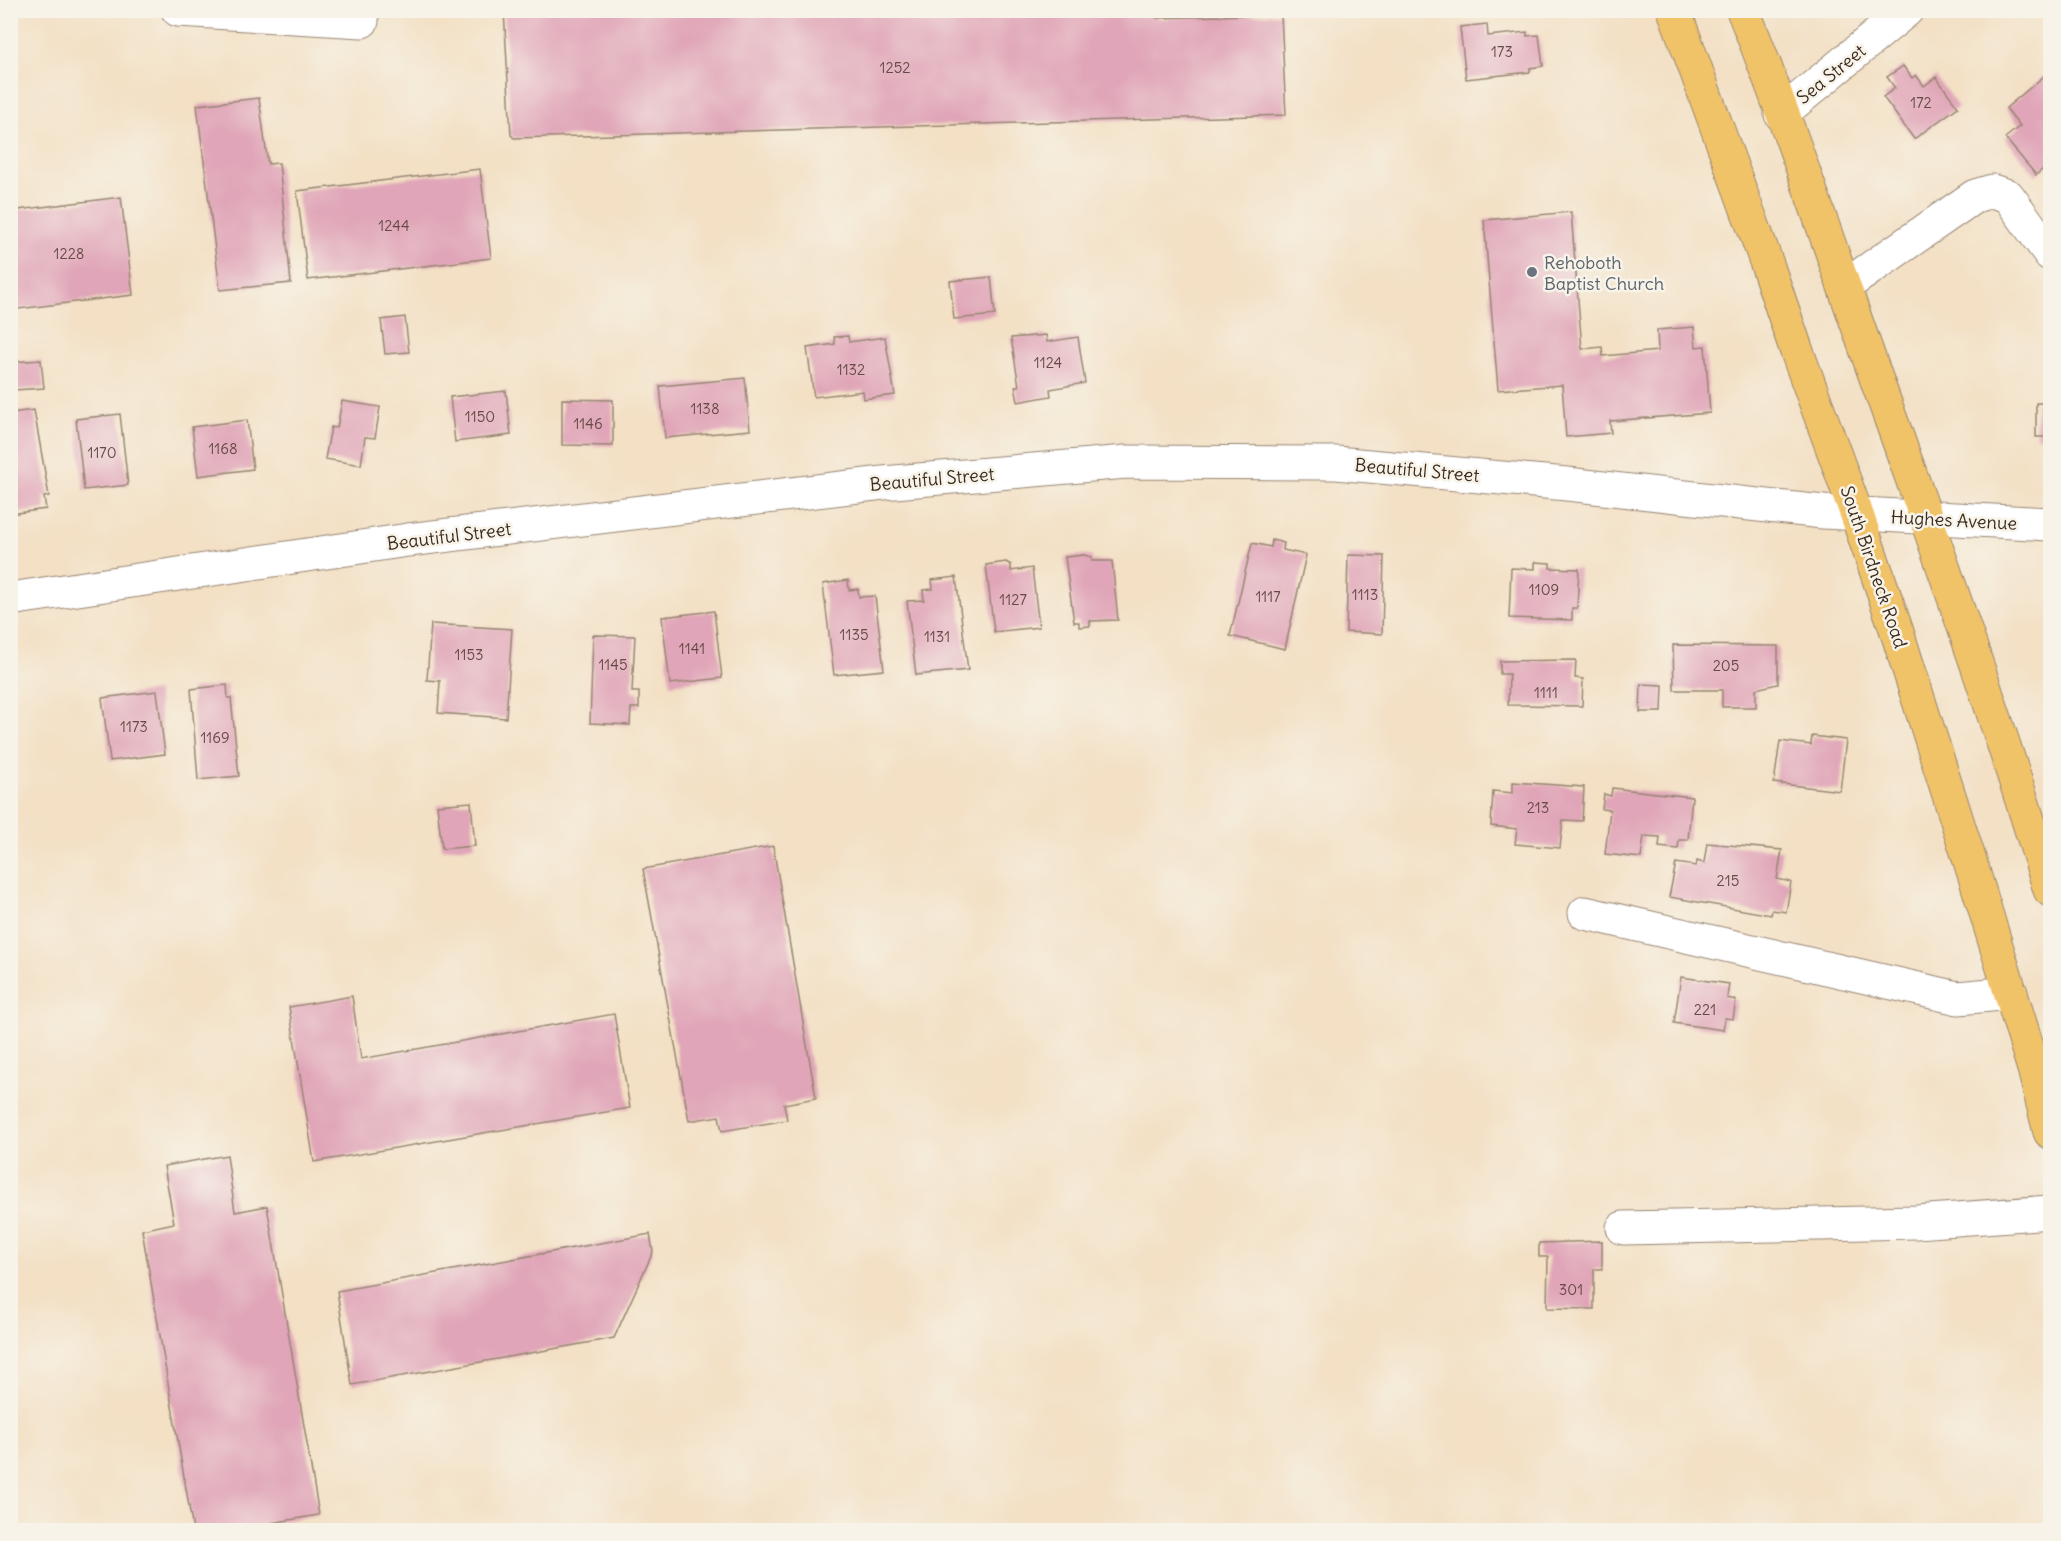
<svg xmlns="http://www.w3.org/2000/svg" width="2061" height="1541" font-family="Delius,sans-serif">
<style>
.building{fill:#e0a5b8}
.lines{fill:none;stroke-linecap:round;stroke-linejoin:round}
.minor-casing{stroke:#978572;stroke-width:35}
.major-casing{stroke:#978572;stroke-width:35}
.minor{stroke:#fff;stroke-width:33}
.major{stroke:#f1c369;stroke-width:33}
.worship-dot{fill:#6b7280;stroke:#f7f3e8;stroke-width:2}
.labels{text-anchor:middle;dominant-baseline:central;stroke-width:5;stroke-linejoin:round;paint-order:stroke}
.number-label{font-size:15px;fill:#644944}
.street-label{font-size:18px;fill:#3b2a1e;stroke:#f7f3e8}
.worship-label{font-size:18px;fill:#5b616d;stroke:#f7f3e8;text-anchor:start}
</style>
<rect width="100%" height="100%" fill="#f7f3e8"/>
<filter id="ink" filterUnits="userSpaceOnUse"><feTurbulence type="fractalNoise" baseFrequency=".0167" numOctaves="2"/><feDisplacementMap in="SourceGraphic" scale="12" xChannelSelector="R" yChannelSelector="G"/><feConvolveMatrix kernelMatrix="1 2 1 2 8 2 1 2 1" color-interpolation-filters="sRGB"/></filter>
<filter id="wash" filterUnits="userSpaceOnUse"><feTurbulence type="fractalNoise" baseFrequency=".008" numOctaves="4" result="noise"/><feDisplacementMap in="SourceGraphic" scale="24" xChannelSelector="R" yChannelSelector="G"/><feGaussianBlur stdDeviation="1.35" result="paint"/><feColorMatrix in="noise" values="0 0 0 0 0 0 0 0 0 0 0 0 0 0 0 0 0 1.4 0 .05"/><feComposite in="paint" operator="in"/></filter>
<g filter="url(#wash)">
<rect width="100%" height="100%" fill="#f3e0c5"/>
<g id="blocks">
<g class="building">
<path d="M504,10H1157V18L1281,14L1286,115L514,138L511,135Z"/>
<path d="M1487,24L1488,36L1527,32V36L1539,35L1543,66L1530,68V72L1466,79L1460,27Z"/>
<path d="M1903,66L1912,78L1916,75L1924,86L1936,77L1958,107L1914,139L1883,97L1895,88L1887,77Z"/>
<path d="M2050,71V163L2036,175L2005,138L2020,126L2006,108Z"/>
<path d="M259,98L268,164L279,163L291,283L220,290L197,105Z"/>
<path d="M480,169L491,258L308,280L297,191Z"/>
<path d="M121,197L133,295L10,310V211Z"/>
<path d="M1571,212L1582,349L1602,347L1603,356L1658,351L1657,330L1694,327L1696,347L1705,346L1710,413L1610,421L1611,433L1566,437L1562,385L1498,390L1484,220Z"/>
<path d="M991,277L995,315L954,319L950,281Z"/>
<path d="M405,317L409,352L385,354L381,320Z"/>
<path d="M1046,335L1047,342L1078,337L1085,383L1050,389L1051,396L1018,402L1015,386H1019L1011,338Z"/>
<path d="M848,336L849,342L885,337L895,395L864,399L863,391L814,397L807,348L835,344L834,337Z"/>
<path d="M41,360L44,388L14,390L11,362Z"/>
<path d="M745,378L750,430L665,438L660,386Z"/>
<path d="M506,391L511,435L455,442L450,397Z"/>
<path d="M562,399L613,400V446L562,445Z"/>
<path d="M342,401L380,407L375,438L365,437L361,465L325,459L331,427L337,428Z"/>
<rect x="2036" y="403" width="14" height="34"/>
<path d="M34,410L49,496L44,497L46,509L10,514V413Z"/>
<path d="M120,414L128,485L84,490L76,419Z"/>
<path d="M247,420L253,469L198,476L192,427Z"/>
<path d="M1272,540L1284,543L1283,550L1306,555L1285,649L1230,636L1252,543L1271,547Z"/>
<path d="M1084,555L1092,557V561H1112L1118,620L1090,621V626L1079,627V622H1074L1065,557Z"/>
<path d="M1348,555L1384,556L1382,634L1346,632Z"/>
<path d="M1006,562L1011,565V571L1032,568L1039,627L994,632L986,565Z"/>
<path d="M1535,562L1550,563V568L1579,569L1577,608H1572V620L1509,618L1511,568L1535,569Z"/>
<path d="M956,577L968,670L916,675L907,601L924,600L923,590L933,589L932,580Z"/>
<path d="M848,580L849,590L858,589L859,597L875,596L884,670L834,675L823,584Z"/>
<path d="M714,611L722,678L670,684L662,617Z"/>
<path d="M431,624L512,629L506,718L438,713L440,681L427,680Z"/>
<path d="M593,635L635,636L632,692H639V708H631L630,725L590,723Z"/>
<path d="M1673,645L1778,646V684L1756,689V707H1722V690H1674Z"/>
<path d="M1576,660L1575,678L1583,679L1582,706L1508,705L1509,674H1500V661Z"/>
<path d="M1641,684L1663,685L1662,712H1640Z"/>
<path d="M227,685L228,698H231L239,776L198,780L191,689Z"/>
<path d="M157,691L165,754L110,761L102,698Z"/>
<path d="M1812,736L1846,740L1840,791L1774,783L1780,741L1811,745Z"/>
<path d="M1513,782L1584,787L1582,821L1563,820L1560,848L1515,844L1517,829L1491,826L1493,791L1513,793Z"/>
<path d="M1612,788L1692,797L1688,840H1679L1678,849L1659,847L1660,837L1644,836L1641,858L1605,854L1610,810L1602,809L1604,794L1611,796Z"/>
<path d="M471,802L475,846L442,849L437,805Z"/>
<path d="M1707,843L1782,850L1777,879L1791,882L1786,912L1772,910L1771,915L1669,897L1676,863L1696,866L1697,861L1704,863Z"/>
<path d="M773,846L816,1098L784,1104L787,1120L722,1131L719,1116L689,1121L643,869Z"/>
<path d="M1681,977L1729,984L1727,998L1736,1000L1733,1019L1725,1018L1723,1030L1674,1023Z"/>
<path d="M352,996L361,1059L614,1014L630,1108L314,1162L289,1007Z"/>
<path d="M227,1155L235,1212L267,1206L319,1515L230,1530H193L142,1230L174,1223L164,1166Z"/>
<path d="M650,1234L653,1252L614,1338L352,1385L337,1291Z"/>
<path d="M1602,1241V1269H1594V1309L1547,1308L1548,1257H1539V1243Z"/>
</g>
</g>
</g>
<g filter="url(#ink)">
<use href="#blocks" fill-opacity="0" stroke="#978572" stroke-width="1.5"/>
<g class="lines">
<defs>
<g id="minor">
<path d="M178,10L362,21"/>
<path d="M1781,114L1907,10"/>
<path d="M1845,286L1975,196L1992,191L2008,196L2050,254"/>
<path d="M10,599L408,540L883,483L1126,462L1336,463L1567,484L1823,512L2050,524"/>
<path d="M1585,913L1958,998L2011,993"/>
<path d="M1623,1228L1916,1222L2050,1212"/>
</g>
<g id="major">
<path d="M1674,10L1767,264L1796,349L1857,515L1896,629L1975,877L2034,1069L2050,1132"/>
<path d="M1743,10C1795,140 1838,272 1885,403C1943,564 2000,726 2050,890"/>
</g>
</defs>
<use href="#minor" class="minor-casing"/>
<use href="#major" class="major-casing"/>
<use href="#minor" class="minor"/>
<use href="#major" class="major"/>
</g>
</g>
<circle class="worship-dot" cx="1532" cy="272" r="6"/>
<g class="labels">
<g class="number-label">
<text x="1502" y="51">173</text>
<text x="895" y="67">1252</text>
<text x="1921" y="102">172</text>
<text x="394" y="225">1244</text>
<text x="69" y="253">1228</text>
<text x="1048" y="362">1124</text>
<text x="851" y="369">1132</text>
<text x="705" y="408">1138</text>
<text x="480" y="416">1150</text>
<text x="588" y="423">1146</text>
<text x="223" y="448">1168</text>
<text x="102" y="452">1170</text>
<text x="1544" y="589">1109</text>
<text x="1365" y="594">1113</text>
<text x="1268" y="596">1117</text>
<text x="1013" y="599">1127</text>
<text x="854" y="634">1135</text>
<text x="937" y="636">1131</text>
<text x="692" y="648">1141</text>
<text x="469" y="654">1153</text>
<text x="613" y="664">1145</text>
<text x="1726" y="665">205</text>
<text x="1546" y="692">1111</text>
<text x="134" y="726">1173</text>
<text x="215" y="737">1169</text>
<text x="1538" y="807">213</text>
<text x="1728" y="880">215</text>
<text x="1705" y="1009">221</text>
<text x="1571" y="1289">301</text>
</g>
<g class="street-label">
<text transform="translate(1831 74) rotate(-39)">Sea Street</text>
<text transform="translate(1417 470) rotate(5)">Beautiful Street</text>
<text transform="translate(932 479) rotate(-5)">Beautiful Street</text>
<text transform="translate(1954 520) rotate(3)">Hughes Avenue</text>
<text transform="translate(449 536) rotate(-7)">Beautiful Street</text>
<text transform="translate(1874 567) rotate(71)">South Birdneck Road</text>
</g>
<g class="worship-label">
<text x="1544" y="262">Rehoboth<tspan x="1544" dy="21">Baptist Church</tspan></text>
</g>
</g>
<rect width="2061" height="1541" fill="none" stroke="#f7f3e8" stroke-width="36"/>
</svg>
